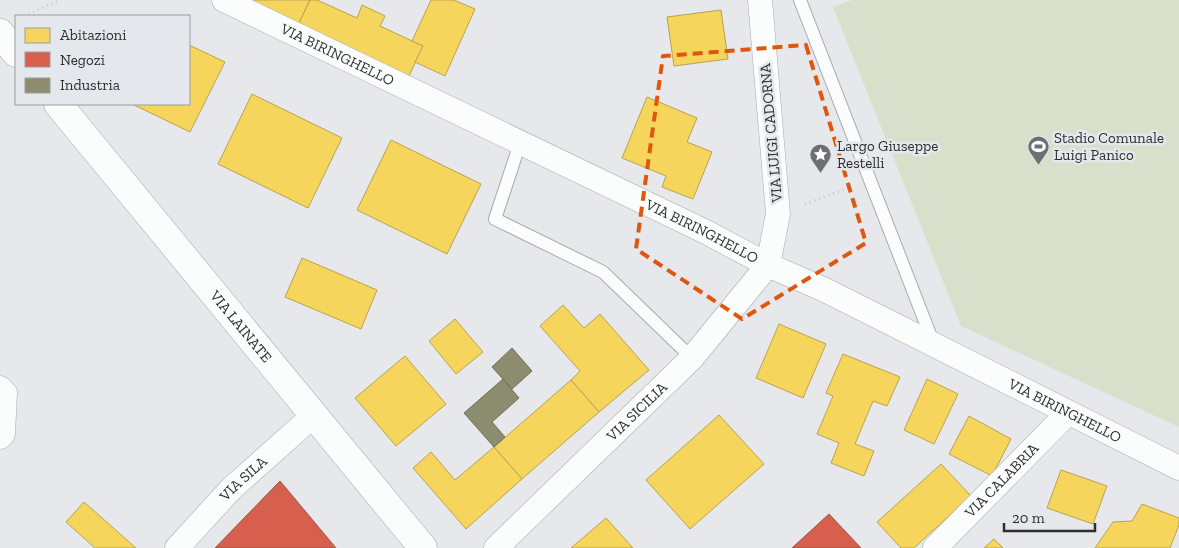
<svg xmlns="http://www.w3.org/2000/svg" width="1179" height="548" font-family="'Zilla Slab',serif">
<style>
.green{fill:#d8e0cb}
.homes{fill:#f6d55c;stroke:#b9a34f}
.shops{fill:#d6604d;stroke:#a35144}
.industry{fill:#8c8c6e;stroke:#6f705b}
.lines{fill:none;stroke-linecap:round;stroke-linejoin:round}
.service-casing{stroke:#a9aaac;stroke-width:14}
.minor-casing{stroke:#a9aaac;stroke-width:25}
.tertiary-casing{stroke:#a9aaac;stroke-width:29}
.path{stroke:#c8c8c9;stroke-width:3;stroke-dasharray:1 4;stroke-linecap:butt}
.service{stroke:#fbfcfc;stroke-width:12}
.minor{stroke:#fbfcfc;stroke-width:24}
.tertiary{stroke:#fbfcfc;stroke-width:28}
.marked{fill:none;stroke:#df570e;stroke-width:4;stroke-dasharray:10 6;stroke-linejoin:round}
.labels{text-anchor:middle;dominant-baseline:central;stroke-width:5;stroke-linejoin:round;paint-order:stroke}
.street-label{font-size:15px;fill:#2c2e30;stroke:#e4e8ed}
.poi-label{font-size:15px;fill:#2c2e30;stroke:#e4e8ed;text-anchor:start}
</style>
<rect width="100%" height="100%" fill="#e6e8eb"/>
<path class="green" d="M852,0H1179V427L961,326L833,7Z"/>
<g class="homes">
<path d="M243,0H310L298,25Z"/>
<path d="M310,0H317L357,18L362,5L385,16L380,26L423,46L409,76L298,25Z"/>
<path d="M431,0H454L475,9L445,76L415,62L423,46L412,41Z"/>
<path d="M721,10L728,59L674,66L667,17Z"/>
<path d="M189,45L225,62L190,132L132,104H189Z"/>
<path d="M252,94L342,138L308,208L218,164Z"/>
<path d="M647,97L697,118L687,142L712,152L693,199L662,187L666,176L622,158Z"/>
<path d="M391,140L481,184L447,254L357,210Z"/>
<path d="M302,258L377,290L361,329L285,297Z"/>
<path d="M563,305L584,328L600,314L649,370L599,412L571,380L580,371L540,326Z"/>
<path d="M455,319L483,352L456,374L429,341Z"/>
<path d="M779,324L826,344L803,398L756,378Z"/>
<path d="M843,354L900,377L887,406L873,401L855,444L874,451L864,476L831,463L839,443L817,434L833,396L826,393Z"/>
<path d="M405,356L446,404L396,446L355,398Z"/>
<path d="M927,379L958,394L934,444L904,430Z"/>
<path d="M571,380L599,412L522,479L494,447Z"/>
<path d="M719,415L764,464L690,529L646,480Z"/>
<path d="M969,416L1011,439L992,476L949,454Z"/>
<path d="M494,447L522,479L466,529L413,468L431,452L455,480Z"/>
<path d="M941,464L971,496L914,548H901L877,522Z"/>
<path d="M1061,470L1107,486L1093,524L1047,508Z"/>
<path d="M84,502L136,548H95L66,522Z"/>
<path d="M1142,504L1179,518V525L1170,548H1095L1113,522L1132,521Z"/>
<path d="M606,518L633,548H571Z"/>
<path d="M994,539L1003,548H984Z"/>
</g>
<g class="shops">
<path d="M280,481L336,548H215Z"/>
<path d="M829,514L861,548H792Z"/>
</g>
<g class="industry">
<path d="M512,348L532,371L512,389L492,367Z"/>
<path d="M503,379L519,398L492,422L505,437L494,447L464,413Z"/>
</g>
<g class="lines">
<defs>
<g id="service">
<path d="M800,0L933,342"/>
<path d="M520,143L495,219L603,272L692,358"/>
</g>
<g id="minor">
<path id="s1" d="M224,0L706,232L768,265L825,290L1179,468"/>
<path d="M0,388L5,393L3,434L0,437"/>
<path id="s2" d="M177,548L231,489L314,415"/>
<path id="s3" d="M496,548L692,358L768,265L778,214L760,0"/>
<path id="s4" d="M935,548L1068,413"/>
</g>
<g id="tertiary">
<path d="M0,33L16,53"/>
<path id="s5" d="M58,104L423,548"/>
</g>
</defs>
<use href="#service" class="service-casing"/>
<use href="#minor" class="minor-casing"/>
<use href="#tertiary" class="tertiary-casing"/>
<g class="path">
<path d="M24,16L60,0"/>
<path d="M805,204L851,187"/>
</g>
<use href="#service" class="service"/>
<use href="#minor" class="minor"/>
<use href="#tertiary" class="tertiary"/>
</g>
<path class="marked" d="M806,45L866,243L742,319L636,249L663,56Z"/>
<defs>
<symbol id="stadium-pin" viewBox="-11 -11 22 30"><path d="M0 17L-7.5 6A9.5 9.5 0 1 1 7.5 6Z" fill="#6d6f71" stroke="#e4e8ed"/><path d="M0-5a6.5 5 0 1 0 0 10a6.5 5 0 1 0 0-10ZM-3.5-1.8h7v3.6h-7Z" fill="#fff"/></symbol>
<symbol id="sight-pin" viewBox="-11 -11 22 30"><path d="M0 17L-7.5 6A9.5 9.5 0 1 1 7.5 6Z" fill="#6d6f71" stroke="#e4e8ed"/><path d="M0-6L1.8-2.2L6-1.7L2.9 1.2L3.7 5.4L0 3.3L-3.7 5.4L-2.9 1.2L-6-1.7L-1.8-2.2Z" fill="#fff"/></symbol>
</defs>
<g fill-rule="evenodd">
<use href="#stadium-pin" x="1026" y="134" width="25" height="34"/>
<use href="#sight-pin" x="808" y="142" width="25" height="34"/>
</g>
<g class="labels">
<g class="street-label">
<text stroke="none"><textPath href="#s1" startOffset="126">VIA BIRINGHELLO</textPath></text>
<text transform="translate(771 133) rotate(-95)">VIA LUIGI CADORNA</text>
<text stroke="none"><textPath href="#s1" startOffset="531">VIA BIRINGHELLO</textPath></text>
<text stroke="none"><textPath href="#s5" startOffset="288">VIA LAINATE</textPath></text>
<text stroke="none"><textPath href="#s3" startOffset="196">VIA SICILIA</textPath></text>
<text stroke="none"><textPath href="#s1" startOffset="936">VIA BIRINGHELLO</textPath></text>
<text stroke="none"><textPath href="#s2" startOffset="96">VIA SILA</textPath></text>
<text stroke="none"><textPath href="#s4" startOffset="95">VIA CALABRIA</textPath></text>
</g>
<g class="poi-label">
<text x="1054" y="138">Stadio Comunale<tspan x="1054" dy="17">Luigi Panico</tspan></text>
<text x="837" y="146">Largo Giuseppe<tspan x="837" dy="17">Restelli</tspan></text>
</g>
</g>
<rect x="15" y="15" width="175" height="90" fill="#e4e8ed" stroke="#9a9ea1"/>
<rect x="25" y="28" width="25" height="15" fill="#f6d55c" stroke="#9a9ea1"/>
<text x="60" y="40" font-size="15" fill="#2c2e30">Abitazioni</text>
<rect x="25" y="52" width="25" height="15" fill="#d6604d" stroke="#9a9ea1"/>
<text x="60" y="65" font-size="15" fill="#2c2e30">Negozi</text>
<rect x="25" y="78" width="25" height="15" fill="#8c8c6e" stroke="#9a9ea1"/>
<text x="60" y="90" font-size="15" fill="#2c2e30">Industria</text>
<path d="M1004 523v8h91v-8" fill="none" stroke="#2c2e30" stroke-width="2.5"/>
<text x="1012" y="523" font-size="15" fill="#2c2e30" stroke="#e4e8ed" stroke-width="4" paint-order="stroke">20 m</text>
</svg>
